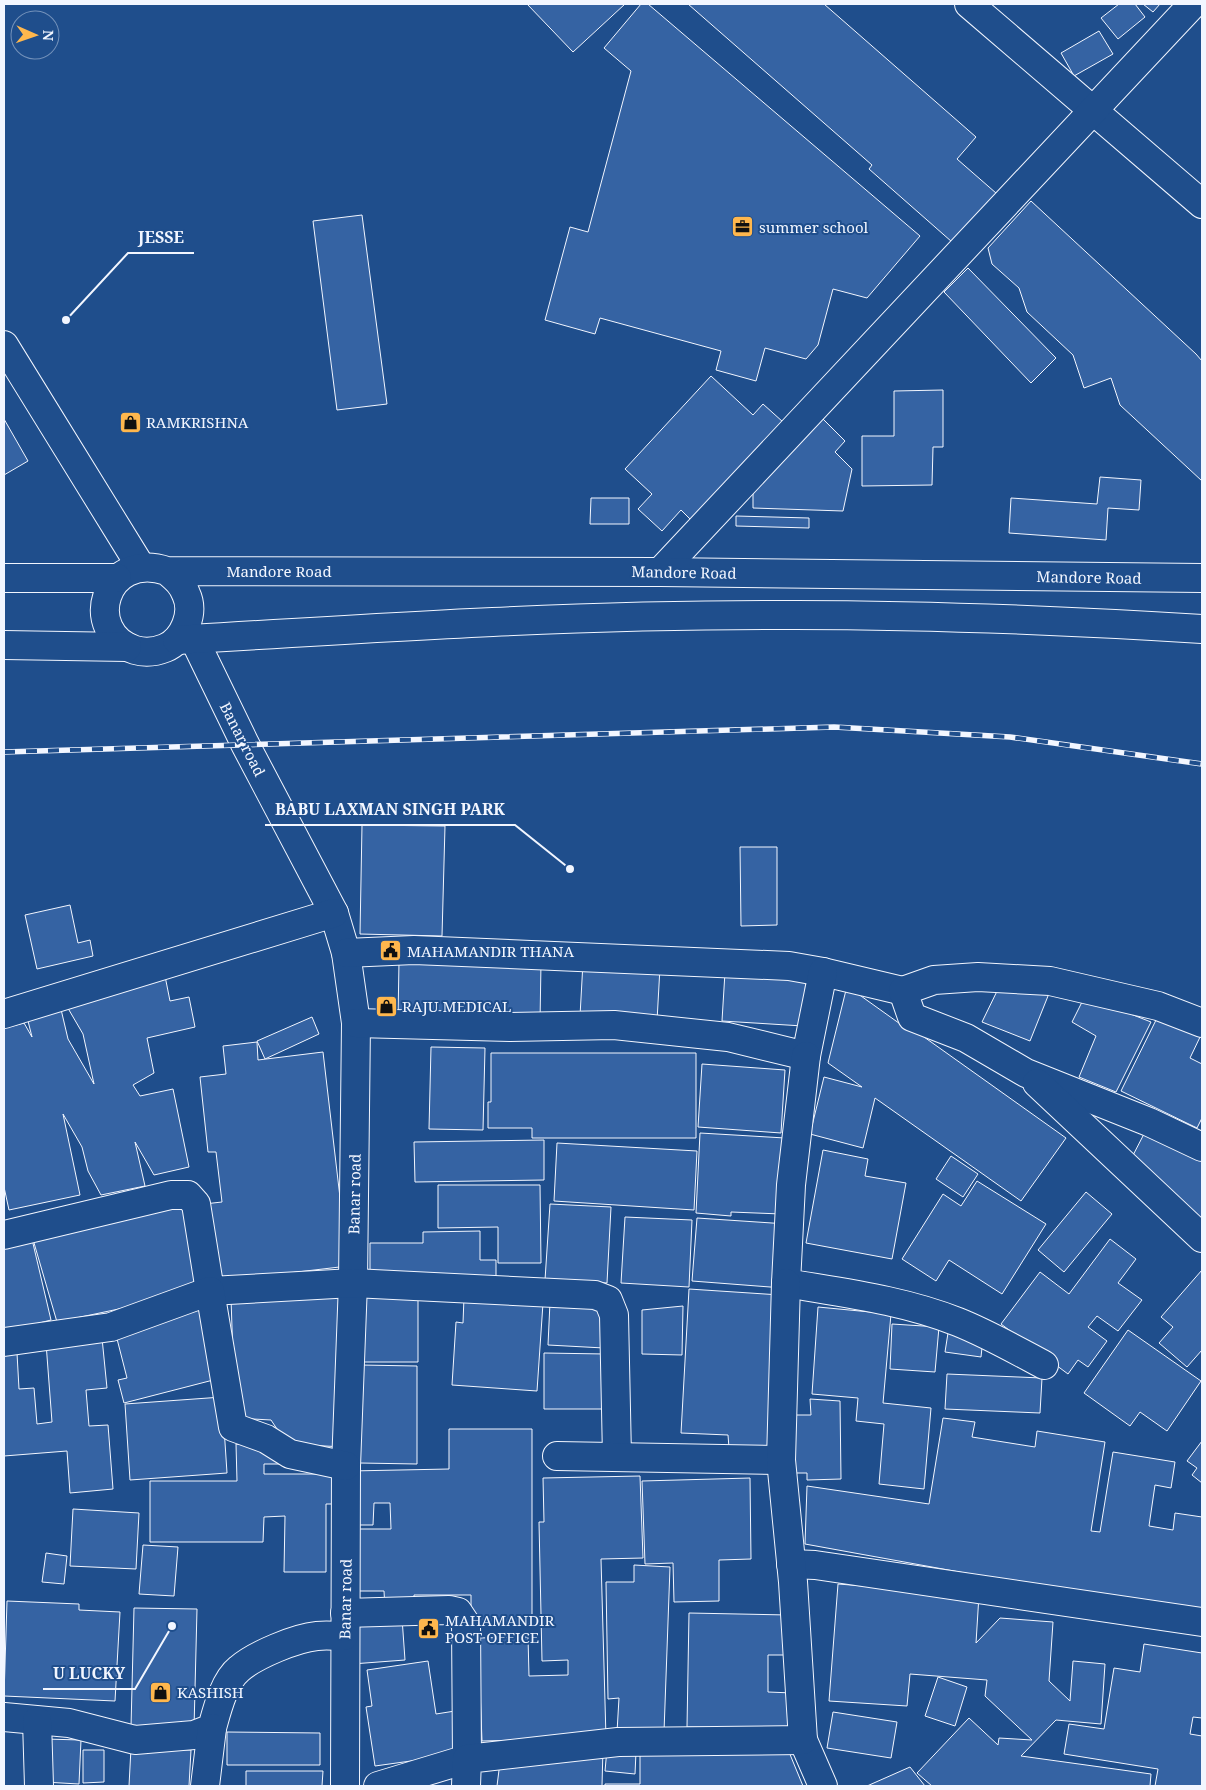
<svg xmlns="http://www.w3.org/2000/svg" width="1206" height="1790" font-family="'Noto Serif',serif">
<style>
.building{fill:#3563a3;stroke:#f2f6ff}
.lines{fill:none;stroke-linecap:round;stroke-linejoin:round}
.minor-casing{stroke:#f2f6ff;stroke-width:30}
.highway-casing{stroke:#f2f6ff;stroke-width:30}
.minor{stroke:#1f4e8c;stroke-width:28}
.highway{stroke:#1f4e8c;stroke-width:28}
.rail-casing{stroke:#f2f6ff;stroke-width:5.5}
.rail{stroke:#1f4e8c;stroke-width:4;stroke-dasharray:11;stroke-linecap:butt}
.labels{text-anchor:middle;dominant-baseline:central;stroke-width:4;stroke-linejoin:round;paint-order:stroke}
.poi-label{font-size:15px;fill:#f2f6ff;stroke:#1f4e8c;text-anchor:start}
.street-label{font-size:15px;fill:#f2f6ff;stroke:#1f4e8c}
.leader{fill:none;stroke:#f2f6ff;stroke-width:2}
.callout-dot{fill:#f2f6ff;stroke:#1f4e8c;stroke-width:2}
.callout-label{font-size:16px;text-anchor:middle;font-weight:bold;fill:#f2f6ff;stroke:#1f4e8c;stroke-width:4;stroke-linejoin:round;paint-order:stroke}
</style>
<rect width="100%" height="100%" fill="#1f4e8c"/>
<g class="building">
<path d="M527,4H625L573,52Z"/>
<path d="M641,4H648L920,236L867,298L833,289L818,345L806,359L765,348L756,381L716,370L721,351L600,318L595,334L545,320L570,227L588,232L631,71L604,48Z"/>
<path d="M688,4H824L976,137L957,159L1004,200L960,249L869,169L872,165Z"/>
<path d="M1119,4H1135L1145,17L1118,39L1101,18Z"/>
<path d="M1143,4H1160L1153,12Z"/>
<path d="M1099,31L1113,54L1074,76L1061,53Z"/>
<path d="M1031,201L1196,354L1202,361V481L1120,405L1111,378L1084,388L1073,355L1027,312L1019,288L992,264L988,248Z"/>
<path d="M362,215L387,404L337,410L313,221Z"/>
<path d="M968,268L1056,358L1031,383L944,292Z"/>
<path d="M711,376L753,415L763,404L783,422L692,521L681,510L662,531L638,509L652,494L625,469Z"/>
<path d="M943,390V447H933L932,485L862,486V436H894V391Z"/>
<path d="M822,418L845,441L835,452L852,469L843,511L753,508V493Z"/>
<path d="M4,419L28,461L4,475Z"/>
<path d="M1100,477L1141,480L1139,510L1108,508L1106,540L1009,533L1011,498L1097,504Z"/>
<path d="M591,498H629V524H590Z"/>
<path d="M736,516L809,518V528L736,526Z"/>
<path d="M362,825L445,826L442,936L360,934Z"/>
<path d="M740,847H777V925L741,926Z"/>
<path d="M70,905L78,943L90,940L93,956L37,969L25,915Z"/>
<path d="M399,961L541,963L540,1022L398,1020Z"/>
<path d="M583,962L660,967L657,1021L580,1016Z"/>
<path d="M725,972L806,977L803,1026L722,1021Z"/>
<path d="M165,976L170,1001L189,997L195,1027L147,1038L154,1073L133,1085L140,1096L173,1089L189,1167L154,1175L135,1142L145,1186L101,1195L88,1171L82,1147L63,1114L80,1195L9,1210L4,1187V1028L24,1023L32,1037L26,1013L60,1005L68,1039L94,1084L83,1034L62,998Z"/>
<path d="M1000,985L1052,986L1030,1041L982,1022Z"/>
<path d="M847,986L903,1026L910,1027L1066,1138L1021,1201L875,1098L863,1148L810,1134L824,1077L862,1087L828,1063Z"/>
<path d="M1085,996L1151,1022L1116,1092L1079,1077L1096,1036L1072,1022Z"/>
<path d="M1159,1014L1201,1035L1190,1058L1202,1064V1118L1197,1128L1121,1091Z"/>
<path d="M312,1017L319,1034L265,1059L257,1041Z"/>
<path d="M257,1042L258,1060L323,1052L348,1266L213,1282L204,1204L222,1202L216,1152H208L200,1077L226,1074L223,1046Z"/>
<path d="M431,1047L485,1048L483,1130L429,1129Z"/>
<path d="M491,1053H696V1138H532V1128H488V1102H491Z"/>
<path d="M702,1064L785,1070L781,1133L698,1127Z"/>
<path d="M1145,1132L1202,1160V1226L1130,1161Z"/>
<path d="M700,1133L785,1138L781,1214L731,1212V1216L696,1213Z"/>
<path d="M544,1140V1180L415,1182L414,1142Z"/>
<path d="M557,1143L697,1151L694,1210L554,1201Z"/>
<path d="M823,1150L868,1159L865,1176L906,1183L892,1259L806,1243Z"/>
<path d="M951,1156L978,1174L963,1197L936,1179Z"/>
<path d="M977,1181L1046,1224L1002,1294L949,1260L936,1281L902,1259L943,1194L961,1206Z"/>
<path d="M438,1185H540L541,1263H498V1227L438,1228Z"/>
<path d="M1086,1192L1112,1214L1064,1272L1038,1250Z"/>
<path d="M185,1198L204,1291L57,1322L32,1236Z"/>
<path d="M550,1204L611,1207L607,1283L545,1280Z"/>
<path d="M625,1217L692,1220L689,1287L621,1283Z"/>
<path d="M697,1218L787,1224L783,1288L692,1281Z"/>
<path d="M480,1231V1260H496V1278H370V1243H423V1232Z"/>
<path d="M31,1235L51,1320L4,1332V1242Z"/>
<path d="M1110,1239L1136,1259L1118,1283L1142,1300L1118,1331L1097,1316L1088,1327L1107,1341L1088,1367L1078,1360L1068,1374L1001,1324L1040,1272L1069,1294Z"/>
<path d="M1202,1270V1350L1187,1367L1159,1343L1173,1327L1161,1317Z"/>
<path d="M689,1289L780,1295L775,1448H729L728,1435L681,1433Z"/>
<path d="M343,1290L344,1447L287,1444L271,1420L235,1418L231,1298Z"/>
<path d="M362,1291L418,1292V1362H362Z"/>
<path d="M464,1297L543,1303L537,1391L452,1385L456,1322L463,1323Z"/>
<path d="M550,1302L606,1306L604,1348L548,1345Z"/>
<path d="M683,1306L682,1355L642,1354V1310Z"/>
<path d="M818,1307L891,1314L883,1403L931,1408L924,1489L879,1484L884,1424L856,1421L858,1398L812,1394Z"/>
<path d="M203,1308L221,1378L124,1403L118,1380L127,1378L115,1331Z"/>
<path d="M892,1324L939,1327L935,1372L890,1369Z"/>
<path d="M1128,1330L1201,1381L1167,1431L1140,1412L1130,1426L1084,1393Z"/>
<path d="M948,1333L983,1338L981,1357L945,1352Z"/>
<path d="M102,1338L107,1388L86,1390L89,1426L108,1425L113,1489L70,1493L67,1451L4,1456V1355L17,1353L19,1389L34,1388L37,1424L52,1422L46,1343Z"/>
<path d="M544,1353L605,1354L604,1409H544Z"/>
<path d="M360,1365L417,1366V1464L360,1463Z"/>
<path d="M947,1374L1042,1378L1040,1413L945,1409Z"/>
<path d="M222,1397L227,1473L130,1480L125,1404Z"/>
<path d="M810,1399L840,1401L841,1479L807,1480V1473H794L796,1415H811Z"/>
<path d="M943,1418L975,1422L972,1437L1035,1447L1037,1431L1105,1442L1091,1531L1100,1532L1113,1452L1175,1462L1171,1488L1155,1485L1149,1526L1173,1530L1175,1513L1202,1517V1616L805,1544L807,1486L929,1504Z"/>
<path d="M449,1429H532V1624H471V1595H414V1608L385,1609L384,1591H350L351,1529H391L390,1503H374L373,1525H350V1471L449,1469Z"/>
<path d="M1202,1441V1483L1192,1475L1197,1468L1187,1461Z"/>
<path d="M236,1444L279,1450L282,1464H264V1474H341V1504H326V1572H284L285,1516L264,1517L263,1542H150V1481H237Z"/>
<path d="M640,1476L643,1558L601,1559L606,1738L482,1741L478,1638L528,1637L529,1676L568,1675V1660L542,1661L539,1522H544L543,1478Z"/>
<path d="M750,1478L751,1559L719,1560V1601L674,1602L673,1563L645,1564L642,1481Z"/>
<path d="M73,1509L139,1513L136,1569L70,1566Z"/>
<path d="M143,1545L178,1547L174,1596L139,1594Z"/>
<path d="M46,1553L67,1556L64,1584L42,1582Z"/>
<path d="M634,1565L670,1567L664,1732H617L619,1698L608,1699L606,1582H634Z"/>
<path d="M838,1584L979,1595L976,1643L1000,1618L1053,1622L1049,1681L1070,1701L1073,1661L1105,1664L1101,1724L1056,1720L1021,1756L1151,1774L1150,1786H932L917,1773L969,1718L998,1745L999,1738L1032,1740L985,1696L987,1680L910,1674L907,1706L829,1701Z"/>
<path d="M7,1601L79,1604V1610L120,1612L115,1701L4,1696Z"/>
<path d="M134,1608L197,1609L194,1729L131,1727Z"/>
<path d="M689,1613L788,1615L787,1655H768V1692L793,1693V1729L687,1727Z"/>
<path d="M402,1618L405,1660L352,1664L350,1621Z"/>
<path d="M1144,1644L1202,1653V1718L1193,1717L1190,1734L1202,1736V1786H1155L1158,1769L1064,1754L1069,1724L1104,1729L1114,1668L1140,1672Z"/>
<path d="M428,1661L436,1714L455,1711L461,1754L375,1766L366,1707L372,1706L367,1670Z"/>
<path d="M938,1677L967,1687L955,1726L925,1716Z"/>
<path d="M833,1712L897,1722L891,1758L827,1748Z"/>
<path d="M227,1732L320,1733V1765H227Z"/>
<path d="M45,1739L81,1740L79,1784L44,1782Z"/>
<path d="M131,1748L191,1750L189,1786H129Z"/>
<path d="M603,1748L602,1786H497L500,1762Z"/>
<path d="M607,1749L636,1752L635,1774L605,1771Z"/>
<path d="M640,1749L789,1752L803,1786H605V1784H640Z"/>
<path d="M83,1750H104V1782L83,1783Z"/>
<path d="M910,1767L925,1786H867Z"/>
<path d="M246,1771H323L322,1786H246Z"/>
</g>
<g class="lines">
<defs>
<g id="minor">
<path d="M969,4L1202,204"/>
<path d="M4,345L141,567"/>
<path d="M660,572L1193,4"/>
<path d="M194,639L245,744L334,913L346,953L356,1023L353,1283L346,1466L345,1786"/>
<path d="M346,953L414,950L789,966L823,972L903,991"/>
<path d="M4,1014L334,913"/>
<path d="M356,1023L510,1027L614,1025L728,1037L806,1056L823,972"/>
<path d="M1202,1023L1158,1006L1050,981L978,977L934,980L903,991L912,1017L966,1038L1026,1073L1149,1122L1202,1147"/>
<path d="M806,1056L791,1185L786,1283C844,1293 903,1300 958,1322C988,1334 1016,1350 1044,1365"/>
<path d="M1037,1083L1202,1238"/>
<path d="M4,1235L171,1195H188L196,1204L210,1291L353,1283L595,1295L608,1300L614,1315L617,1457"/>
<path d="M4,1342L111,1327L210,1291L233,1427L266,1439L290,1454L346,1466"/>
<path d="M557,1456L781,1460"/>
<path d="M791,1564L815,1565L1202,1622"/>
<path d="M345,1613L449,1610L458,1612L466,1624L467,1759L378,1786"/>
<path d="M4,1717L69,1723L135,1740L194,1735L212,1728C217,1710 224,1681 239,1669C255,1655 296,1638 317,1636C326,1635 335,1636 344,1636"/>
<path d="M37,1721L39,1786"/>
<path d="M803,1740L823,1786"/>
<path d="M205,1786L212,1728"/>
<path d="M466,1786L467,1759L618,1742L803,1740L793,1582L781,1460L786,1283"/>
</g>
<g id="highway">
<path d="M167,571C175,578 182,583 186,594C195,613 184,640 165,648C155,652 145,653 135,650C82,633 103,550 167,571L660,572L1202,578"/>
<path d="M4,578H117"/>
<path d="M177,640C373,628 568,615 764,615C910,614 1057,620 1202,629"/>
<path d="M4,645L127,647"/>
</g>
</defs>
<use href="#minor" class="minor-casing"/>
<use href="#highway" class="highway-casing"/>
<use href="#minor" class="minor"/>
<use href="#highway" class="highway"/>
<defs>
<path id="rail" d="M4,752L834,727L1010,737L1202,764"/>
</defs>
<use href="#rail" class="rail-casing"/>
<use href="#rail" class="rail"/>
</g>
<defs>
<symbol id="office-square" viewBox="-11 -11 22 22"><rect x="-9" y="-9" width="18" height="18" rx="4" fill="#ffb74d" stroke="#1f4e8c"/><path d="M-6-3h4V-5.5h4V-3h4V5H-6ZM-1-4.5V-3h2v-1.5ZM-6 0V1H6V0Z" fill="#111"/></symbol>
<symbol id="shop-square" viewBox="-11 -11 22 22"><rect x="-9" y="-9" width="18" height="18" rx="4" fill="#ffb74d" stroke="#1f4e8c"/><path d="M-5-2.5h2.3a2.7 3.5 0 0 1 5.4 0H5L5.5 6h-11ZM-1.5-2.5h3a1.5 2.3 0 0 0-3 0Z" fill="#111"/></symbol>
<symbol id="civic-square" viewBox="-11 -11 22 22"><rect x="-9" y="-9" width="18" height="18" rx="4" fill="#ffb74d" stroke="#1f4e8c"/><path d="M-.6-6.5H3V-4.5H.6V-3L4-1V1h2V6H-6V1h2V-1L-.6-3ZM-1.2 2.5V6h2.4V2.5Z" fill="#111"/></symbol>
</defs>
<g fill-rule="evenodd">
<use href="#office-square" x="730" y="214" width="25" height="25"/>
<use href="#shop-square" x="118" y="410" width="25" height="25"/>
<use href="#civic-square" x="378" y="938" width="25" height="25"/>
<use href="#shop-square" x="374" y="994" width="25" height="25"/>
<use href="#civic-square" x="416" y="1616" width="25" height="25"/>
<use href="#shop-square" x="148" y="1680" width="25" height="25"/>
</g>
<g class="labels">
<g class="poi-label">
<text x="759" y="227">summer school</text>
<text x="146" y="422">RAMKRISHNA</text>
<text x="407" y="951">MAHAMANDIR THANA</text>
<text x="402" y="1006">RAJU MEDICAL</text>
<text x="445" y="1620">MAHAMANDIR<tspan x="445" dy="17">POST OFFICE</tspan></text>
<text x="177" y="1692">KASHISH</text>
</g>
<g class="street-label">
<text x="279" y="571">Mandore Road</text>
<text transform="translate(684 572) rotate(1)">Mandore Road</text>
<text transform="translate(1089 577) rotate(1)">Mandore Road</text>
<text transform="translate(243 739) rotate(63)">Banar road</text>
<text transform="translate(354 1194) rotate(-89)">Banar road</text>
<text transform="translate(345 1599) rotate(-89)">Banar road</text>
</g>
</g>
<path class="leader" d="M66 320L128 253H194M570 869L515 825H265M172 1626L135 1689H43"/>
<g class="callout-dot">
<circle cx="66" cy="320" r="5"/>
<circle cx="570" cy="869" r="5"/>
<circle cx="172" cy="1626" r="5"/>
</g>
<g class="callout-label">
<text x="161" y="243">JESSE</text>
<text x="390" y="815">BABU LAXMAN SINGH PARK</text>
<text x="89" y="1679">U LUCKY</text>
</g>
<rect width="1206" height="1790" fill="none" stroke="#f2f6ff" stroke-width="10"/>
<g transform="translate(35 35) rotate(92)"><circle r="24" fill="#1f4e8c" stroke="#7391ba"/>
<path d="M0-4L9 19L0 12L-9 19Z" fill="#ffb74d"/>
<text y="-8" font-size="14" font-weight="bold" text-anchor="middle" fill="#f2f6ff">N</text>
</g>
</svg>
